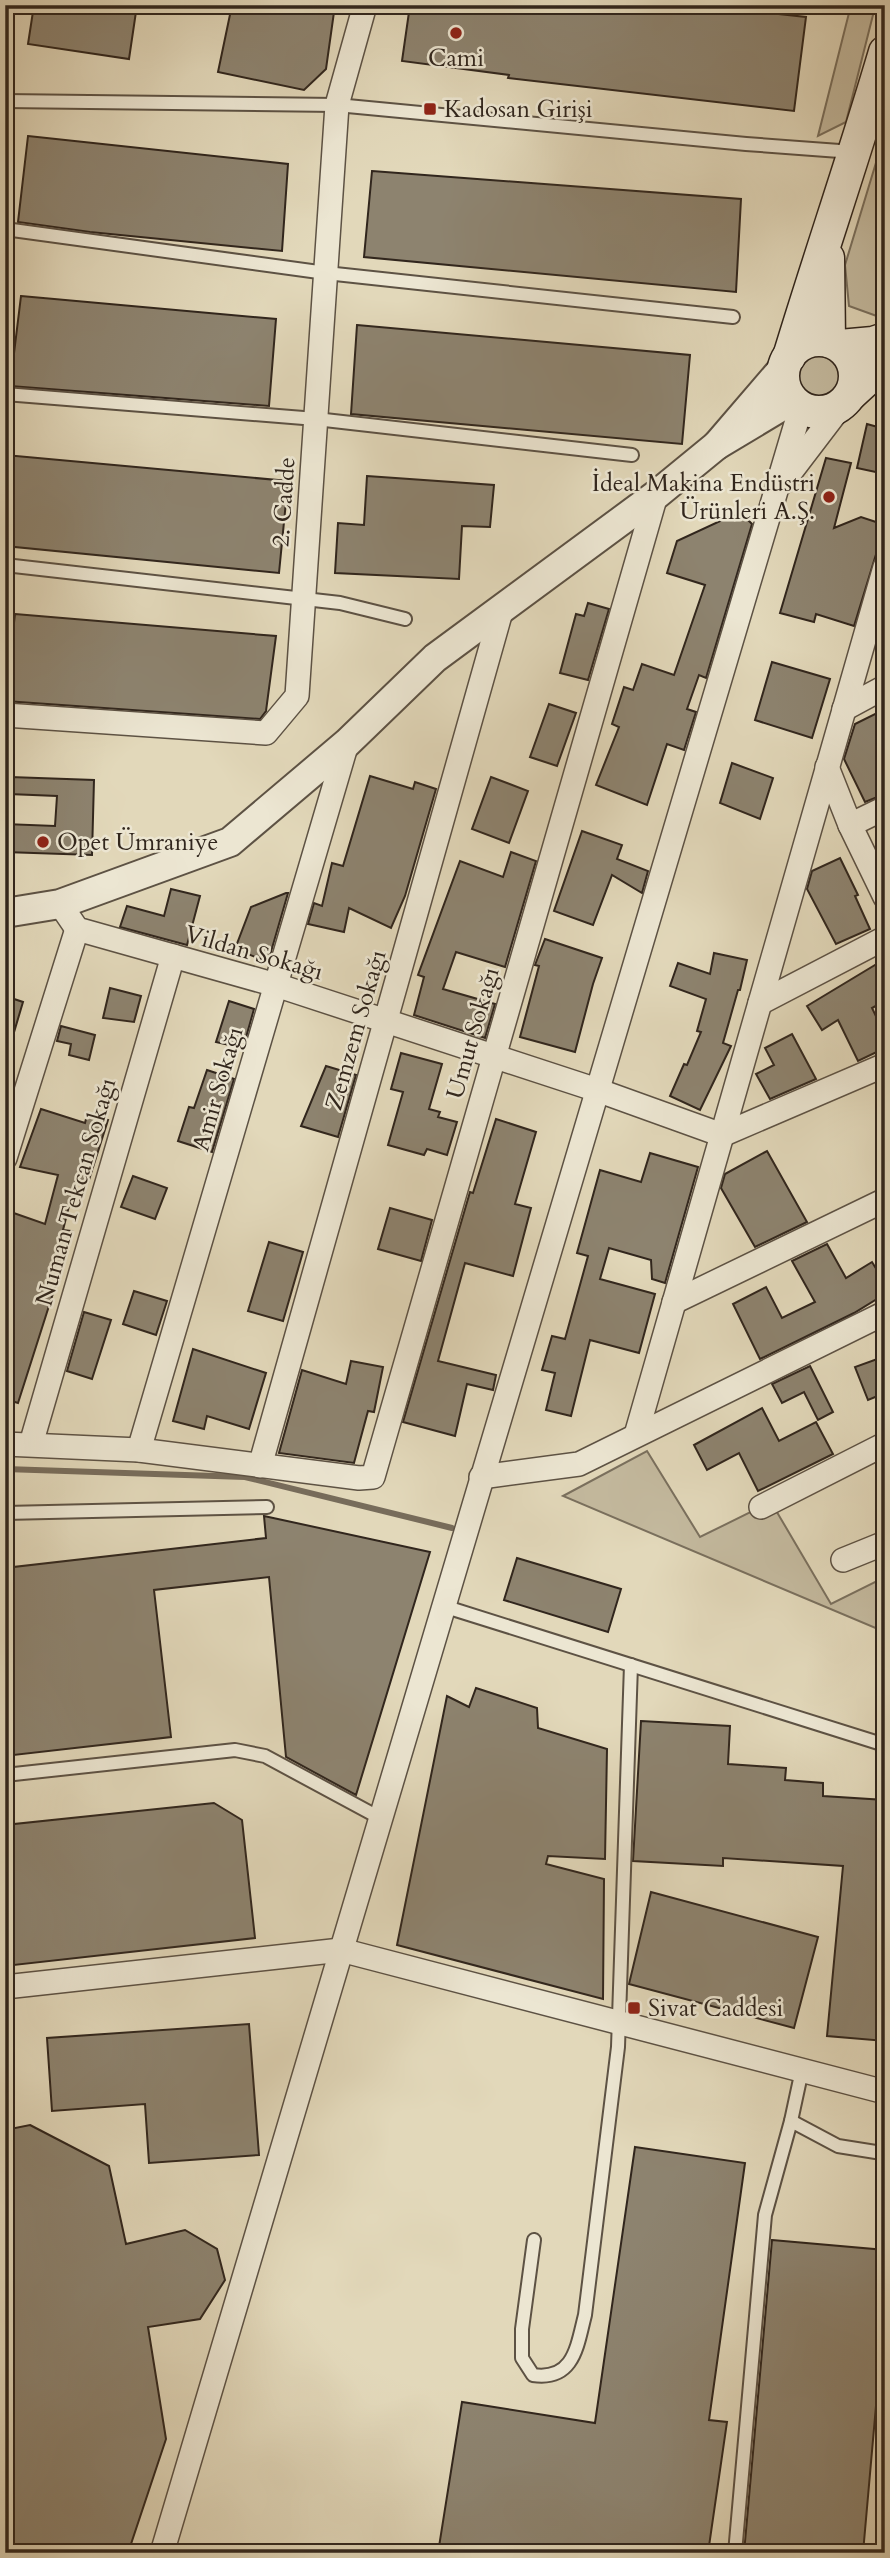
<svg xmlns="http://www.w3.org/2000/svg" width="890" height="2558" font-family="Cardo,serif">
<style>
.green{fill:#c4ba9f;stroke:#7a705e;stroke-width:2}
.lines{fill:none;stroke-linecap:round;stroke-linejoin:round}
.stream{stroke:#776c5b;stroke-width:6}
.building{fill:#8d836f;stroke:#31261d;stroke-width:2}
.service-casing{stroke:#5d5244;stroke-width:16}
.minor-casing{stroke:#5d5244;stroke-width:26}
.tertiary-casing{stroke:#5d5244;stroke-width:32}
.secondary-casing{stroke:#31261d;stroke-width:35}
.service{stroke:#ece6d2;stroke-width:12}
.minor{stroke:#ece6d2;stroke-width:23}
.tertiary{stroke:#ece6d2;stroke-width:28}
.secondary{stroke:#ece6d2;stroke-width:32}
.poi-dot{fill:#8f2418;stroke:#ece6d2;stroke-width:2.5}
.labels{text-anchor:middle;dominant-baseline:central;stroke-width:5;stroke-linejoin:round;paint-order:stroke}
.poi-label{font-size:24px;fill:#31261d;stroke:#ece6d2;text-anchor:start}
.street-label{font-size:24px;fill:#31261d;stroke:#ece6d2}
</style>
<rect width="100%" height="100%" fill="#e2d8ba"/>
<filter id="stains"><feTurbulence type="fractalNoise" baseFrequency=".00286" numOctaves="4"/><feColorMatrix values="0 0 0 0 .2 0 0 0 0 .09 0 0 0 0 .02 0 0 0 .5 -.17"/></filter>
<radialGradient id="worn" r=".72"><stop offset=".6" stop-color="#630" stop-opacity="0"/><stop offset="1" stop-color="#630" stop-opacity=".3"/></radialGradient>
<g class="green">
<path d="M851,5H864L874,11L846,122L818,136Z"/>
<path d="M885,133V319L849,306L845,265Z"/>
<circle cx="820" cy="378" r="25"/>
<path d="M647,1451L700,1537L771,1502L831,1604L885,1577V1632L563,1496Z"/>
</g>
<g class="lines">
<path class="stream" d="M5,1469L245,1477L452,1528"/>
</g>
<g class="building">
<path d="M34,5H137L129,59L28,44Z"/>
<path d="M232,5H335L326,69L304,90L218,72Z"/>
<path d="M410,5H692L806,17L794,111L508,78L509,75L402,61Z"/>
<path d="M28,136L288,164L282,251L90,232L18,222Z"/>
<path d="M372,171L741,199L736,292L364,257Z"/>
<path d="M21,296L276,319L269,406L10,386Z"/>
<path d="M357,325L690,355L682,444L351,414Z"/>
<path d="M867,424L885,429V474L857,468Z"/>
<path d="M5,455L288,481L279,573L5,546Z"/>
<path d="M826,458L851,463L834,528L861,517L885,525L854,626L816,614L814,622L780,613Z"/>
<path d="M367,476L494,485L490,527L462,526L459,579L335,573L338,523L364,525Z"/>
<path d="M733,515L747,519L752,524L706,678L699,675L687,709L696,712L684,750L667,744L647,805L596,785L619,727L612,724L624,687L633,690L642,664L674,675L705,585L667,573L677,541Z"/>
<path d="M588,603L609,609L588,680L560,673L576,614L584,616Z"/>
<path d="M15,614L276,636L266,711L260,719L5,701Z"/>
<path d="M772,662L830,679L812,738L755,720Z"/>
<path d="M549,704L576,713L557,766L530,757Z"/>
<path d="M885,709V794L865,802L844,759L855,724Z"/>
<path d="M732,763L773,778L760,819L720,803Z"/>
<path d="M370,776L413,789L415,782L436,789L405,896L391,928L349,908L344,932L308,924L314,903L322,906L332,863L343,866Z"/>
<path d="M10,777L94,780L92,855L5,852V824L55,826L57,796L9,794Z"/>
<path d="M491,777L528,791L509,843L472,829Z"/>
<path d="M582,831L622,845L617,859L648,871L642,893L612,875L593,925L554,911Z"/>
<path d="M511,852L536,861L505,967L456,952L443,989L495,1004L485,1038L414,1015L424,977L418,975L460,861L503,877Z"/>
<path d="M840,858L858,895L855,896L870,929L836,944L807,889L812,871Z"/>
<path d="M171,889L200,896L187,945L120,927L127,906L164,916Z"/>
<path d="M286,893H288L268,962L235,949L251,907Z"/>
<path d="M545,939L602,958L593,984L575,1052L520,1037L539,966L535,965Z"/>
<path d="M714,953L747,960L740,990H738L723,1043L731,1046L700,1110L670,1096L684,1064L687,1065L701,1032L697,1031L706,999L670,986L678,963L710,974Z"/>
<path d="M885,959V1001L872,1008L885,1035V1048L858,1061L838,1020L822,1030L807,1006Z"/>
<path d="M110,988L141,996L134,1022L103,1018Z"/>
<path d="M5,996L23,1002L9,1049L5,1048Z"/>
<path d="M229,1001L254,1009L243,1048L216,1042Z"/>
<path d="M61,1026L95,1035L89,1060L69,1055L71,1044L57,1041Z"/>
<path d="M792,1034L816,1079L770,1099L756,1074L774,1065L765,1048Z"/>
<path d="M401,1053L442,1064L429,1109L440,1112L438,1117L457,1122L447,1155L427,1149L424,1155L388,1145L403,1092L391,1089Z"/>
<path d="M326,1066L356,1075L338,1137L301,1126Z"/>
<path d="M207,1070L234,1079L212,1152L178,1141L189,1107L194,1108Z"/>
<path d="M41,1109L85,1123L87,1115L108,1120L88,1183L76,1178L63,1230L72,1231L64,1262H63L18,1403L5,1399V1210L45,1224L58,1175L20,1167Z"/>
<path d="M496,1119L536,1132L515,1204L531,1208L513,1276L465,1263L438,1361L496,1375L493,1390L467,1384L455,1436L403,1422L470,1192L473,1193Z"/>
<path d="M767,1151L807,1222L755,1247L721,1188L725,1174Z"/>
<path d="M650,1153L698,1167L665,1283L652,1279L651,1260L609,1248L600,1279L655,1294L639,1353L590,1340L571,1416L546,1410L555,1373L542,1370L552,1336L565,1339L588,1256L577,1253L600,1170L641,1182Z"/>
<path d="M133,1176L167,1188L155,1219L121,1207Z"/>
<path d="M390,1208L432,1220L421,1261L378,1249Z"/>
<path d="M269,1242L303,1252L283,1321L248,1311Z"/>
<path d="M827,1244L846,1278L872,1262L885,1283V1294L854,1313L760,1359L733,1304L766,1287L782,1318L815,1302L792,1261Z"/>
<path d="M134,1291L167,1301L156,1335L123,1324Z"/>
<path d="M84,1312L111,1320L92,1379L67,1371Z"/>
<path d="M193,1349L266,1373L249,1429L207,1416L204,1429L173,1421Z"/>
<path d="M880,1358L885,1370V1393L868,1400L855,1367Z"/>
<path d="M351,1361L383,1367L374,1412L368,1411L354,1463L279,1453L302,1370L346,1384Z"/>
<path d="M810,1366L833,1412L818,1420L804,1392L782,1403L772,1384Z"/>
<path d="M762,1408L779,1441L816,1422L833,1454L758,1491L739,1453L707,1470L694,1445Z"/>
<path d="M264,1516L430,1552L356,1795L286,1757L269,1577L154,1590L171,1737L5,1756V1568L266,1538Z"/>
<path d="M517,1558L621,1589L608,1632L504,1600Z"/>
<path d="M476,1688L537,1708L538,1728L607,1749L605,1859L548,1856L546,1864L604,1879L603,1999L397,1945L447,1696L469,1707Z"/>
<path d="M641,1721L730,1726L728,1764L786,1768L785,1780L823,1783V1796L885,1800V2041L827,2036L843,1866L723,1858V1866L633,1861Z"/>
<path d="M214,1803L242,1820L255,1938L5,1966V1825Z"/>
<path d="M651,1892L818,1937L794,2028L629,1984Z"/>
<path d="M249,2024L259,2155L149,2163L145,2104L52,2111L47,2038Z"/>
<path d="M30,2125L109,2166L126,2244L185,2230L217,2249L225,2280L200,2319L148,2327L166,2439L128,2553H11L5,2522V2130Z"/>
<path d="M635,2147L745,2163L709,2420L727,2422L708,2553H438L462,2402L595,2423Z"/>
<path d="M772,2240L885,2250V2304L863,2553H744Z"/>
</g>
<g class="lines">
<defs>
<g id="service">
<path d="M5,101L337,105L746,144L853,152"/>
<path d="M5,229L326,273L733,317"/>
<path d="M5,394L316,419L632,455"/>
<path d="M5,565L340,603L405,619"/>
<path d="M5,1513L267,1507"/>
<path d="M443,1606L885,1745"/>
<path d="M5,1775L235,1750L265,1756L380,1818"/>
<path d="M791,2121L838,2146L882,2153"/>
<path d="M534,2240L522,2329V2358L533,2375C574,2381 577,2346 585,2315L618,2047L631,1665"/>
<path d="M735,2553L765,2215L791,2121L802,2070"/>
</g>
<g id="minor">
<path d="M783,482L844,402"/>
<path d="M844,709L885,687"/>
<path d="M5,715L266,733L297,696L337,105L365,5"/>
<path d="M827,767L850,825L885,897"/>
<path d="M850,825L885,808"/>
<path d="M60,904L77,929L276,985L597,1090L722,1135L885,1065"/>
<path d="M760,1003L885,938"/>
<path d="M5,1158L77,929"/>
<path d="M674,1302L885,1200"/>
<path d="M636,1435L885,567"/>
<path d="M5,1444L139,1450L359,1478L373,1477L656,495"/>
<path d="M31,1444L173,956"/>
<path d="M139,1450L347,743"/>
<path d="M260,1466L502,608"/>
<path d="M481,1477L579,1464L885,1313"/>
<path d="M761,1507L885,1444"/>
<path d="M843,1560L885,1543"/>
<path d="M5,1987L341,1950L885,2092"/>
<path d="M162,2553L801,407"/>
</g>
<g id="tertiary">
<path d="M784,367L717,445L792,400"/>
<path d="M5,913L60,904L230,842L347,743L435,658L656,495L717,445"/>
</g>
<g id="secondary">
<path d="M828,258L829,341"/>
<circle cx="819" cy="376" r="36"/>
<path d="M840,346L873,343L885,339"/>
<path d="M789,357C820,255 855,154 885,52"/>
<path d="M851,394L885,363"/>
</g>
</defs>
<use href="#service" class="service-casing"/>
<use href="#minor" class="minor-casing"/>
<use href="#tertiary" class="tertiary-casing"/>
<use href="#secondary" class="secondary-casing"/>
<use href="#service" class="service"/>
<use href="#minor" class="minor"/>
<use href="#tertiary" class="tertiary"/>
<use href="#secondary" class="secondary"/>
</g>
<g class="poi-dot">
<circle cx="456" cy="33" r="7"/>
<rect x="423" y="102" width="14" height="14" rx="3.5"/>
<circle cx="829" cy="497" r="7"/>
<circle cx="43" cy="842" r="7"/>
<rect x="627" y="2001" width="14" height="14" rx="3.5"/>
</g>
<g class="labels">
<g class="poi-label">
<text x="456" y="58" text-anchor="middle">Cami</text>
<text x="444" y="109">Kadosan Girişi</text>
<text x="815" y="483" text-anchor="end">İdeal Makina Endüstri<tspan x="815" dy="28">Ürünleri A.Ş.</tspan></text>
<text x="57" y="842">Opet Ümraniye</text>
<text x="648" y="2008">Sivat Caddesi</text>
</g>
<g class="street-label">
<text transform="translate(284 502) rotate(-86)">2. Cadde</text>
<text transform="translate(254 953) rotate(16)">Vildan Sokağı</text>
<text transform="translate(356 1030) rotate(-74)">Zemzem Sokağı</text>
<text transform="translate(473 1033) rotate(-74)">Umut Sokağı</text>
<text transform="translate(218 1089) rotate(-74)">Amir Sokağı</text>
<text transform="translate(76 1192) rotate(-74)">Numan Tekcan Sokağı</text>
</g>
</g>
<rect width="890" height="2558" fill="none" stroke="#e2d8ba" stroke-width="28"/>
<rect x="7" y="7" width="876" height="2544" fill="none" stroke="#31261d" stroke-width="3.5"/>
<rect x="14" y="14" width="862" height="2530" fill="none" stroke="#31261d" stroke-width="2"/>
<rect width="100%" height="100%" filter="url(#stains)"/>
<rect width="100%" height="100%" fill="url(#worn)"/>
</svg>
